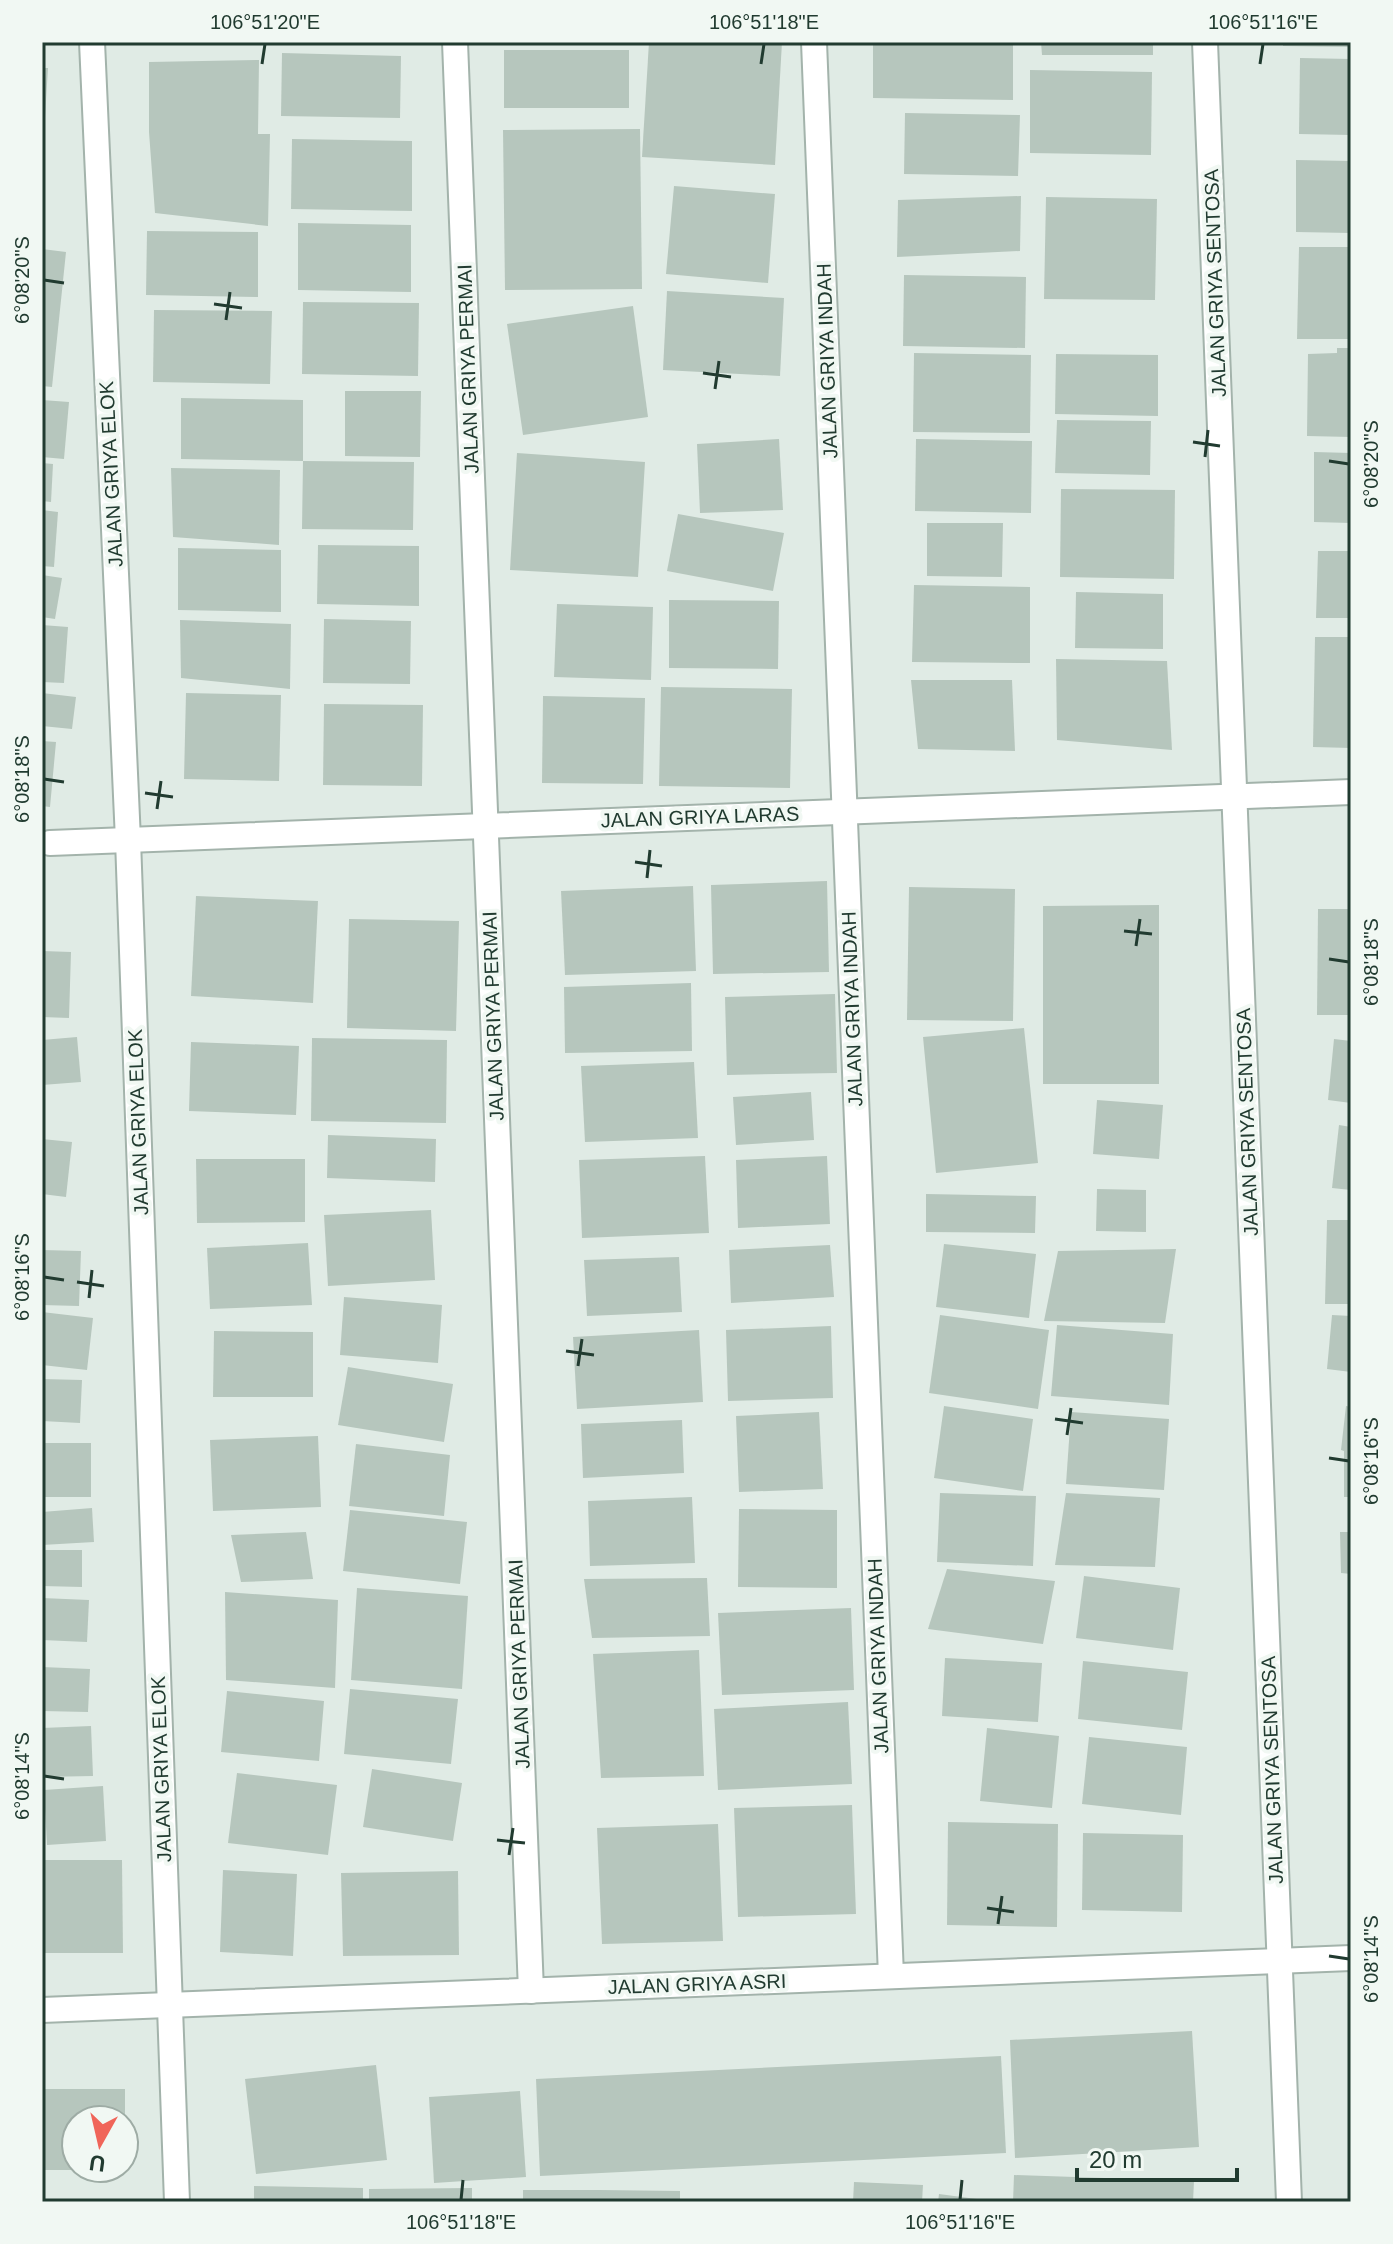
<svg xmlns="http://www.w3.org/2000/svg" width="1393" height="2244" font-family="Arial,sans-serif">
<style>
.building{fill:#b6c6bd}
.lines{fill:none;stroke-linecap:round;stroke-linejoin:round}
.minor-casing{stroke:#a3b3ab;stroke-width:28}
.minor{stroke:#fff;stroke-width:24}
.ticks{fill:none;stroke:#213b30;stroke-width:3}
.labels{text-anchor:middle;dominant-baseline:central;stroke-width:8;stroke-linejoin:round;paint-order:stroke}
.street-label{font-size:20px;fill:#213b30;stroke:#f1f8f3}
.neatline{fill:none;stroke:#213b30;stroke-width:3}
.ticks-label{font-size:20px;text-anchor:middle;fill:#213b30}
</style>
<rect width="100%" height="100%" fill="#e0ebe5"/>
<g class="building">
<path d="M649,42H782L775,165L642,157Z"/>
<path d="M873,42H1013V100L873,98Z"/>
<path d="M1041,42H1153V55H1042Z"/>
<path d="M1283,42H1351V47L1283,46Z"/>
<rect x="504" y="50" width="125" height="58"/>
<path d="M282,53L401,56L400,118L281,116Z"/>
<path d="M1300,58L1351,59V135L1299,134Z"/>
<path d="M259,60L258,134H270L268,226L155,213L149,132V62Z"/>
<path d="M42,68H48L44,133H42Z"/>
<path d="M1030,70L1152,72L1151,155L1030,153Z"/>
<path d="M905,113L1020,115L1018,176L904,174Z"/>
<path d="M640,129L642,289L505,290L503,130Z"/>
<path d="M292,139L412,141V211L291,209Z"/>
<path d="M1296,160L1351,161V233L1296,232Z"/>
<path d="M674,186L775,194L768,283L666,274Z"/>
<path d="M1021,196L1020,251L897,257L898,200Z"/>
<path d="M1046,197L1157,199L1155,300L1044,299Z"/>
<path d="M298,223L411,225V292L298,290Z"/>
<path d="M147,231L258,232V297L146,295Z"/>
<path d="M1299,247H1351V339H1297Z"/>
<path d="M42,249L66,252L52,387L42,386Z"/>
<path d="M904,275L1026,277L1025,348L903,346Z"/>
<path d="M667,291L784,298L780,376L663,370Z"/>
<path d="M303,302L419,303L418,376L302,374Z"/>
<path d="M633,306L648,417L523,435L507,324Z"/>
<path d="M154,310L272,311L270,384L153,382Z"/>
<path d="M1337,348H1351V437L1307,436L1308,354L1337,353Z"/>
<path d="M914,353L1031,355L1030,433L913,432Z"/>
<path d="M1056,354L1158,355V416L1055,414Z"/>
<path d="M345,391H421L420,457L345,456Z"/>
<path d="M181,398L303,400V461L414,462L413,530L302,529L303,461L181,459Z"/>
<path d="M42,400L69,402L64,459L42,457Z"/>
<path d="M1057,420L1151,421L1150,475L1055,473Z"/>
<path d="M779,439L783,510L700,513L697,444Z"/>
<path d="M916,439L1032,441L1031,513L915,511Z"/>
<path d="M1314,452L1351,453V523L1314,522Z"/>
<path d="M517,453L645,462L638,577L510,570Z"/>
<path d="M42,463L53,464L51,502L42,501Z"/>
<path d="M171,468L280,470L279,545L173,537Z"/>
<path d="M1061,489L1175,490L1174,579L1060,577Z"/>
<path d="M42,510L58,512L54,567L42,566Z"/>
<path d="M678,514L784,533L773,591L667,571Z"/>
<path d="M927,523H1003L1002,577L927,576Z"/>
<path d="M318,545L419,546V606L317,604Z"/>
<path d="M178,548L281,550V612L178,610Z"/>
<path d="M1318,551H1351V618H1316Z"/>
<path d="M42,575L62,578L55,619L42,617Z"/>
<path d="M914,585L1030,587V663L912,662Z"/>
<path d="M1076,592L1163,594V649L1075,648Z"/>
<path d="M669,600L779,601L778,669L669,668Z"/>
<path d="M557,604L653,607L651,680L554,677Z"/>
<path d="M324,619L411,621L410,684L323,683Z"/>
<path d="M180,620L291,624L290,689L181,678Z"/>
<path d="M42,625L68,627L64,683L42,682Z"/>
<path d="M1315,637H1351V748L1313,747Z"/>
<path d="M1056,659L1167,661L1172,750L1057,740Z"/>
<path d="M911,680H1012L1015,751L918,749Z"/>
<path d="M661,687L792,689L790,788L659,786Z"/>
<path d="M42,693L76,697L72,729L42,726Z"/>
<path d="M186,693L281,695L279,781L184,779Z"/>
<path d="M543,696L645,698L643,784L542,783Z"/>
<path d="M324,704L423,705L422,786L323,785Z"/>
<path d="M42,741L56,742L50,807L42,806Z"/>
<path d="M827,881L829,972L713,974L711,885Z"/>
<path d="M693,886L696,971L565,975L561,891Z"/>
<path d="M909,887L1015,889L1013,1021L907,1020Z"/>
<path d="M196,896L318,901L313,1003L191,996Z"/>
<path d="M1159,905V1084H1043V906Z"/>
<path d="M1318,909H1351V1015H1317Z"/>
<path d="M349,919L459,921L456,1031L347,1028Z"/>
<path d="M42,951L71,952L69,1018L42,1017Z"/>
<path d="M691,983L692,1051L565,1053L564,987Z"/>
<path d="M835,994L837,1073L727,1075L725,997Z"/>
<path d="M1024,1028L1038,1163L936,1173L923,1037Z"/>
<path d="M77,1037L81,1082L42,1085V1040Z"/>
<path d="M312,1038L447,1040L446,1123L311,1121Z"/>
<path d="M1334,1039L1351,1041V1103L1328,1100Z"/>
<path d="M191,1042L299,1046L296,1115L189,1111Z"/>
<path d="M694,1062L698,1138L585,1142L581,1066Z"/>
<path d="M811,1092L814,1140L736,1145L733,1097Z"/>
<path d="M1097,1100L1163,1105L1159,1159L1093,1154Z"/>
<path d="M1339,1125L1351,1127V1190L1332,1188Z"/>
<path d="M328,1135L436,1139L435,1182L327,1178Z"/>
<path d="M42,1139L72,1142L66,1197L42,1194Z"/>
<path d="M705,1156L709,1233L582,1238L579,1160Z"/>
<path d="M827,1156L830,1224L738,1228L736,1160Z"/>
<path d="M196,1159H305V1222L197,1223Z"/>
<path d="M1097,1189L1146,1190V1232L1096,1231Z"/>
<path d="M926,1194L1036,1196L1035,1233L926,1232Z"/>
<path d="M431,1210L435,1280L328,1286L324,1215Z"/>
<path d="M1327,1220H1351V1304H1325Z"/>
<path d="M308,1243L312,1305L210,1309L207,1248Z"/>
<path d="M944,1244L1036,1254L1029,1318L936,1307Z"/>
<path d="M830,1245L834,1297L731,1303L729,1250Z"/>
<path d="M1176,1249L1165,1323L1044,1321L1058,1251Z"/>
<path d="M42,1250L81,1251L79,1306L42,1305Z"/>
<path d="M679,1257L682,1312L587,1316L584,1260Z"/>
<path d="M344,1297L442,1305L438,1363L340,1355Z"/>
<path d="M42,1312L93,1318L87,1370L42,1365Z"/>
<path d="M940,1315L1049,1330L1038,1409L929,1393Z"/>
<path d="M1332,1315L1351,1316V1372L1327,1369Z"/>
<path d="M1057,1325L1173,1334L1169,1405L1051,1396Z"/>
<path d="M831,1326L833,1398L728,1401L726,1330Z"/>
<path d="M699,1330L703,1402L577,1409L573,1337Z"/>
<path d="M214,1331L313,1332V1397H213Z"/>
<path d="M348,1367L453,1384L444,1442L338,1425Z"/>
<path d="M42,1379L82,1380L80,1423L42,1421Z"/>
<path d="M944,1406L1033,1419L1023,1491L934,1478Z"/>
<path d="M1346,1406L1351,1407V1497H1344V1451L1341,1450Z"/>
<path d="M819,1412L823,1489L739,1492L736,1416Z"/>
<path d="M1071,1412L1169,1419L1164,1490L1066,1484Z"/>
<path d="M682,1420L684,1473L583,1478L581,1424Z"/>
<path d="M318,1436L321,1507L213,1511L210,1440Z"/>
<rect x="42" y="1443" width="49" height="54"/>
<path d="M356,1444L450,1455L444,1516L349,1506Z"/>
<path d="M940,1493L1036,1496L1033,1566L937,1562Z"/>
<path d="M1066,1493L1160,1498L1155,1567L1055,1565Z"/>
<path d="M692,1497L695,1563L590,1566L588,1501Z"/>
<path d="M92,1508L94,1542L42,1545V1512Z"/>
<path d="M739,1509L837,1510V1588L738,1587Z"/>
<path d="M350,1510L467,1522L460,1584L343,1571Z"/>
<path d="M306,1532L313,1579L241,1582L231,1535Z"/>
<path d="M1340,1532H1351V1574L1341,1573Z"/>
<path d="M42,1550H82V1587L42,1586Z"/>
<path d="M947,1569L1055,1581L1043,1644L928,1629Z"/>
<path d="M1084,1576L1180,1588L1173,1650L1076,1638Z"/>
<path d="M707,1578L710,1636L592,1638L584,1579Z"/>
<path d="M357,1588L468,1596L462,1689L351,1680Z"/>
<path d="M225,1592L338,1600L335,1688L226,1680Z"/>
<path d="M42,1598L89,1600L87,1642L42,1640Z"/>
<path d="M851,1608L854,1690L722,1695L718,1613Z"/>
<path d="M699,1650L704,1776L601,1778L593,1654Z"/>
<path d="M945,1658L1042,1663L1038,1722L942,1716Z"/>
<path d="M1083,1661L1188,1672L1182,1730L1078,1719Z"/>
<path d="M42,1667L90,1669L88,1712L42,1711Z"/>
<path d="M350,1689L458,1699L451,1764L344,1754Z"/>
<path d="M227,1691L324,1701L319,1761L221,1752Z"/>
<path d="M848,1702L852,1784L718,1790L714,1709Z"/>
<path d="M91,1726L93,1776L42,1777V1728Z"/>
<path d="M987,1728L1059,1736L1052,1808L980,1801Z"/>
<path d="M1089,1737L1187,1747L1181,1815L1082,1804Z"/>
<path d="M372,1769L462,1783L453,1841L363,1827Z"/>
<path d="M237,1773L337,1785L328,1855L228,1843Z"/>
<path d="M103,1786L106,1841L47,1845L44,1790Z"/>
<path d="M852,1805L856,1914L738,1917L734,1808Z"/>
<path d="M948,1822L1058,1824L1057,1927L947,1925Z"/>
<path d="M718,1824L723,1941L602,1944L597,1828Z"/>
<path d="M1083,1833L1183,1835L1182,1912L1082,1910Z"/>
<path d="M42,1860H122L123,1953H42Z"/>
<path d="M223,1870L297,1874L293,1956L220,1952Z"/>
<path d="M458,1871L459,1955L343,1956L341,1873Z"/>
<path d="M1192,2031L1199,2147L1015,2158L1010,2040Z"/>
<path d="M1001,2056L1006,2153L540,2176L536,2079Z"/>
<path d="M376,2065L387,2160L256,2174L245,2079Z"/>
<path d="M42,2089H125V2120H76V2170H42Z"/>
<path d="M520,2091L526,2177L434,2183L429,2097Z"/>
<path d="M1014,2175L1194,2181L1193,2202H1013Z"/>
<path d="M854,2182L923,2185L922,2202H853Z"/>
<path d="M254,2186L363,2188V2202H254Z"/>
<path d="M472,2188V2202H369V2189Z"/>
<path d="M523,2190H600L680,2191V2202H523Z"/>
<path d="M939,2194L984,2200V2202H938Z"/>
</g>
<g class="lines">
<defs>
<g id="minor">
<path d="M92,42L128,840L177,2202"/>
<path d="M455,42L531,1991"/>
<path d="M814,42L891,1976"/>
<path d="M1205,42L1289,2202"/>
<path d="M50,843L1351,792"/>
<path d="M42,2010L1351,1958"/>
</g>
</defs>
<use href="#minor" class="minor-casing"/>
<use href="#minor" class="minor"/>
</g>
<path class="ticks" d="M262,64L265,44M761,64L764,44M1260,64L1263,44M44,280L64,283M214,304L242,308M226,320L230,292M703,373L731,377M715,389L719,361M1193,442L1220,446M1205,457L1208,430M1329,461L1349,464M44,779L64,782M145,793L173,797M157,809L161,781M635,862L662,866M647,878L650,850M1124,931L1152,934M1136,946L1140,919M1329,959L1349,962M44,1277L64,1280M77,1282L104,1286M89,1298L92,1270M566,1351L594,1355M578,1366L582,1339M1055,1419L1083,1423M1067,1435L1071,1408M1329,1458L1349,1461M44,1776L64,1779M497,1840L525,1843M509,1855L513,1828M987,1908L1014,1912M998,1924L1002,1896M1329,1956L1349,1959M461,2200L463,2180M960,2200L962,2180"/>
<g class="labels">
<g class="street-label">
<text transform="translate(1215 283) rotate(-92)">JALAN GRIYA SENTOSA</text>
<text transform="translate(827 361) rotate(-92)">JALAN GRIYA INDAH</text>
<text transform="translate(468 369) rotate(-92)">JALAN GRIYA PERMAI</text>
<text transform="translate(111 474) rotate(-93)">JALAN GRIYA ELOK</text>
<text transform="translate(700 817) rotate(-2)">JALAN GRIYA LARAS</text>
<text transform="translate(852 1009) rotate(-92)">JALAN GRIYA INDAH</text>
<text transform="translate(493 1016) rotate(-92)">JALAN GRIYA PERMAI</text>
<text transform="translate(138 1122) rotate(-92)">JALAN GRIYA ELOK</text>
<text transform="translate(1247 1122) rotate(-92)">JALAN GRIYA SENTOSA</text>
<text transform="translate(878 1656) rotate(-92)">JALAN GRIYA INDAH</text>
<text transform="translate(519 1664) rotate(-92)">JALAN GRIYA PERMAI</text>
<text transform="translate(161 1769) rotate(-92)">JALAN GRIYA ELOK</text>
<text transform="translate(1272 1770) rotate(-92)">JALAN GRIYA SENTOSA</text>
<text transform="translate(697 1984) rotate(-2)">JALAN GRIYA ASRI</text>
</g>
</g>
<rect width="1393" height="2244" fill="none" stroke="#f1f8f3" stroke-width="88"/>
<g transform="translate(100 2144) rotate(188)"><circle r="38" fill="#f1f8f3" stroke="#9eaca5" stroke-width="2"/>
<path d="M0-6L14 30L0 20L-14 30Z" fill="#f06559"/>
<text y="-12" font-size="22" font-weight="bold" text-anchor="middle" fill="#213b30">U</text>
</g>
<path d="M1077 2168v12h160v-12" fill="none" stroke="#213b30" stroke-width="4"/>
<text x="1089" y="2168" font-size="24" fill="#213b30" stroke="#f1f8f3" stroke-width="6" paint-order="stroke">20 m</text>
<rect x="44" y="44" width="1305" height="2156" class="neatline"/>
<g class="ticks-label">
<text x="265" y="29">106°51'20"E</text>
<text x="764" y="29">106°51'18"E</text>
<text x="1263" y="29">106°51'16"E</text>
<text transform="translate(22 280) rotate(-90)" y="7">6°08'20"S</text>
<text transform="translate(1371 464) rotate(-90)" y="7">6°08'20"S</text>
<text transform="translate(22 779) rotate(-90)" y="7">6°08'18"S</text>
<text transform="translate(1371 962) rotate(-90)" y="7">6°08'18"S</text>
<text transform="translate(22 1277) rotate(-90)" y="7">6°08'16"S</text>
<text transform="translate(1371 1461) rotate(-90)" y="7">6°08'16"S</text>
<text transform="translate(22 1776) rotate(-90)" y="7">6°08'14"S</text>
<text transform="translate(1371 1959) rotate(-90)" y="7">6°08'14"S</text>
<text x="461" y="2229">106°51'18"E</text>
<text x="960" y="2229">106°51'16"E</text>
</g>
</svg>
